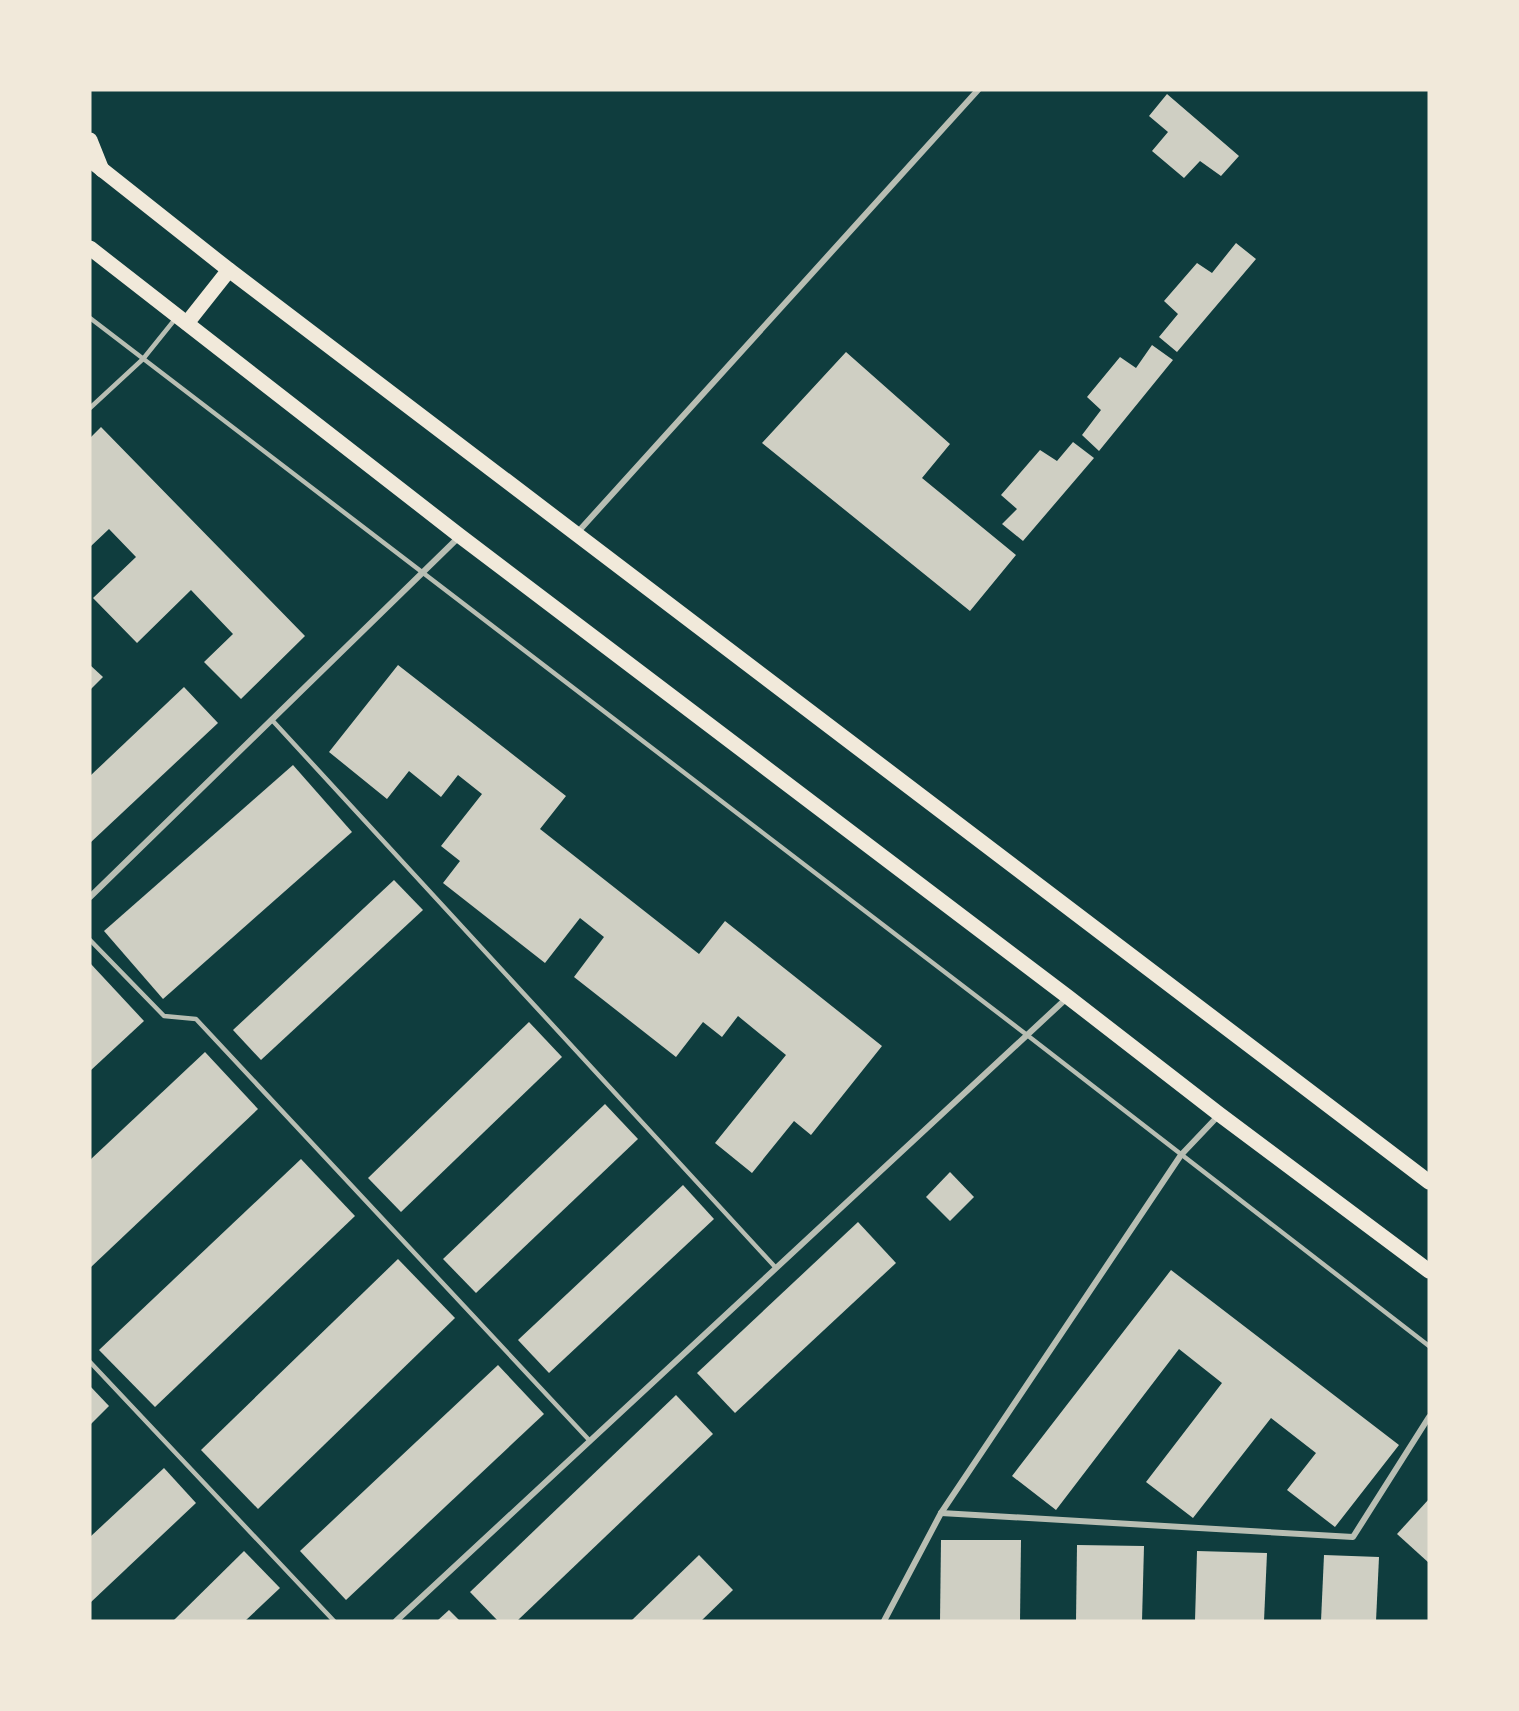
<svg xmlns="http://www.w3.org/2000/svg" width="1519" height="1711" font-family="'DejaVu Sans',sans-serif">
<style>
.building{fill:#cfcfc3}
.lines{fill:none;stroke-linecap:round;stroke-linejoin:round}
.service{stroke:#b8beb3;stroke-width:4.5}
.minor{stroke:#b8beb3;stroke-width:6}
.primary{stroke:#f1e9da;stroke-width:15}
</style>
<rect width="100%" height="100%" fill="#0f3d3e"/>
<g class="building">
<path d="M1167,94L1239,156L1221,176L1200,161L1184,178L1152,151L1168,132L1149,116Z"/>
<path d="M1236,243L1256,259L1177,352L1159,337L1178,314L1164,301L1197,263L1212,273Z"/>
<path d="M1152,345L1173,360L1099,451L1082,435L1101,410L1087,397L1120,357L1136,368Z"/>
<path d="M846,352L950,444L922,478L1016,555L970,611L762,443Z"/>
<path d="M101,427L305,636L241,699L204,662L233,634L191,590L137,643L93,598L136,557L109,529L90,547V438Z"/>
<path d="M1073,442L1094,458L1023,541L1002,524L1017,509L1001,495L1040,450L1057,461Z"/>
<path d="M90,665L103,677L90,690Z"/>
<path d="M398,665L566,796L540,829L699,954L725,921L882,1046L811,1135L794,1121L752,1173L715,1143L786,1055L738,1016L722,1037L703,1022L676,1057L574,977L604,937L580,918L545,963L443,883L460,861L441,846L482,794L458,775L441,797L409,771L387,799L329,752Z"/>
<path d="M184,687L218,723L90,843V776Z"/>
<path d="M293,765L352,832L163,999L104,931Z"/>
<path d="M394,880L423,910L261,1060L233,1030Z"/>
<path d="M90,963L144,1021L90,1071Z"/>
<path d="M529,1022L562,1057L401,1212L368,1178Z"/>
<path d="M205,1052L258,1109L90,1268V1160Z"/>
<path d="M605,1104L638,1139L476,1293L443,1259Z"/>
<path d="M301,1159L355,1216L155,1407L99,1350Z"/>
<path d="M950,1172L974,1197L950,1221L926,1197Z"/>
<path d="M683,1185L714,1219L549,1373L518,1340Z"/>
<path d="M858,1222L896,1263L735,1413L697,1373Z"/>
<path d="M398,1259L455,1318L258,1509L201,1450Z"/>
<path d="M1171,1270L1399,1445L1335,1527L1287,1490L1316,1453L1271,1418L1193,1518L1146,1482L1222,1383L1179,1349L1056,1510L1012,1476Z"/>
<path d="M498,1365L544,1414L346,1600L300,1551Z"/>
<path d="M90,1386L109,1406L90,1425Z"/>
<path d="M676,1395L713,1434L517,1621H498L470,1592Z"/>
<path d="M164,1468L196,1503L90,1603V1537Z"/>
<path d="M1429,1499V1563L1397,1534Z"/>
<path d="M941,1540H1021L1020,1621H940Z"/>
<path d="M1077,1545L1144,1546L1142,1621H1076Z"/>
<path d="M244,1551L280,1588L245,1621H173Z"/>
<path d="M1197,1551L1267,1553L1264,1621H1195Z"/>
<path d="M699,1555L733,1590L701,1621H631Z"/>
<path d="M1324,1555L1379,1557L1376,1621H1321Z"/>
<path d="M449,1610L460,1621H437Z"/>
</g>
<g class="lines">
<g class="service">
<path d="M90,318L1027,1035L1429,1346"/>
<path d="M90,408L143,359L176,318"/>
<path d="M272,720L776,1268"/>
<path d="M90,940L164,1016L196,1019L590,1441"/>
<path d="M90,1362L334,1621"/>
</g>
<g class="minor">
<path d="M577,533L978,90"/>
<path d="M90,897L459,537"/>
<path d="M941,1513L1353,1537L1429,1417"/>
<path d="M396,1621L1068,997"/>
<path d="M884,1621L941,1513L1181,1155L1219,1115"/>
</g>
<g class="primary">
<path d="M90,140L102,170"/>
<path d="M90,160L229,270L1429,1182"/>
<path d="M90,248L460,536L1068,997L1219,1114L1429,1271"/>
<path d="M187,323L229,270"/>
</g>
</g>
<rect width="1519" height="1711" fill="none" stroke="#f1e9da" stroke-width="183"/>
</svg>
